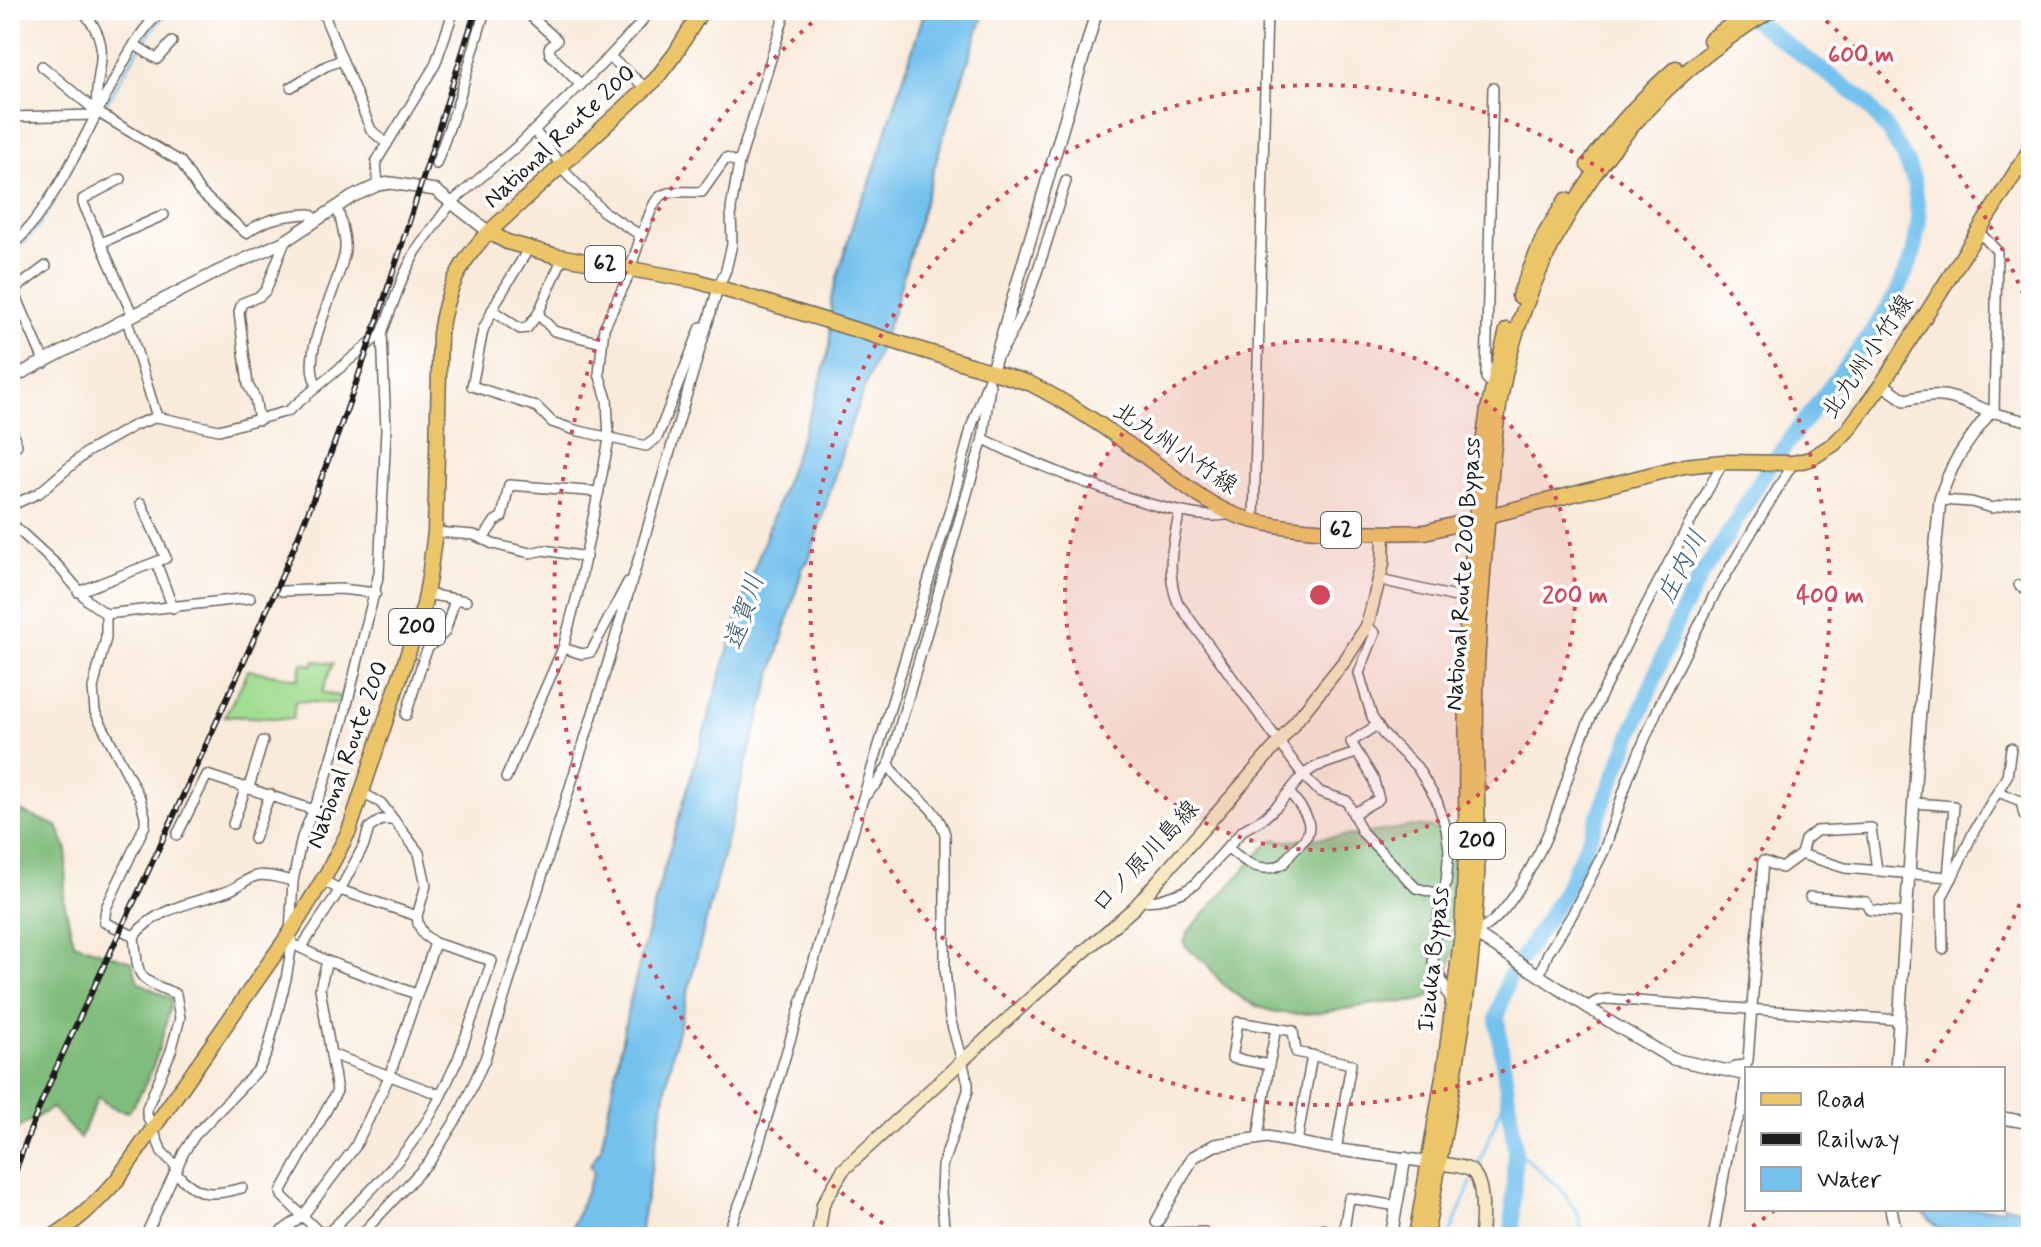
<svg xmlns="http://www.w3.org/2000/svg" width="2041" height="1247" font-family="Mynerve,'Klee One',sans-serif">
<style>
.green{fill:#a0dd91;stroke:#5e7c56;stroke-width:2}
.forest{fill:#80bc7b;stroke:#4e6c4c;stroke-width:2}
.water{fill:#73c1ed;stroke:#486e84;stroke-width:2}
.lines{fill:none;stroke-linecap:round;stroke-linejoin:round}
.stream{stroke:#73c1ed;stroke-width:3}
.river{stroke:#73c1ed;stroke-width:16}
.minor-casing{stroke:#69645e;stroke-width:12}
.tertiary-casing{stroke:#69645e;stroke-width:14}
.secondary-casing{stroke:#69645e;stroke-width:15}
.primary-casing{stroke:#69645e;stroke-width:17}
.trunk-casing{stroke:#69645e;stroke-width:17}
.minor{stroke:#fff;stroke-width:9}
.tertiary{stroke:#fff;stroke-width:11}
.secondary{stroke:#f8e8c3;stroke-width:12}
.primary{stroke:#edc569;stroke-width:14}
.trunk{stroke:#edc569;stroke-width:14}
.rail-casing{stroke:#1c1c1c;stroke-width:6}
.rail{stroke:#fff;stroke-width:3;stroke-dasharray:9;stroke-linecap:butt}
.ring{fill:none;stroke:#d1495b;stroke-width:4;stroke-dasharray:4 8}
.labels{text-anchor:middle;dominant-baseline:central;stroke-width:7;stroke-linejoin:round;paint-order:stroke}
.shield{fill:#fff;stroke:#606060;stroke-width:2}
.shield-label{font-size:22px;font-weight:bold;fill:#1c1c1c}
.street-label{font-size:24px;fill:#1c1c1c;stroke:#fff}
.water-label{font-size:26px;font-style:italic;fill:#3f5e70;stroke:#fff}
.centre{fill:#d1495b;stroke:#fff;stroke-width:4}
.ring-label{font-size:24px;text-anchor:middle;font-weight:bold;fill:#d1495b;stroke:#fff;stroke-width:7;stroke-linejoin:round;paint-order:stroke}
</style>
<rect width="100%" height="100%" fill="#fff"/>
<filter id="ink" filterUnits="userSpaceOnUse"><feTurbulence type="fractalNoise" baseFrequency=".0125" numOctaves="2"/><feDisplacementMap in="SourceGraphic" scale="16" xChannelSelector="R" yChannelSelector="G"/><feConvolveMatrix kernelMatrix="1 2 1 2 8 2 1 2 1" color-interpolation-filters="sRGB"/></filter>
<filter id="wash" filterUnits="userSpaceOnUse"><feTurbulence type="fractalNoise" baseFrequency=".006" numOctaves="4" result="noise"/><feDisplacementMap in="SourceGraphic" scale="32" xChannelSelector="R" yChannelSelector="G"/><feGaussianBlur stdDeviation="1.8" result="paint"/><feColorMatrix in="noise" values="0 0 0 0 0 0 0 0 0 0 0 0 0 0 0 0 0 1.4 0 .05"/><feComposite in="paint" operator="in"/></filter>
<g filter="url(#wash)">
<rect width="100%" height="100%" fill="#f9eada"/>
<path class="green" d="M314,661L333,663L322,692L345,698L343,704L295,701L293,719L225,716C232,700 242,687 248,670L298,679L302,663L312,665Z"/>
<g class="forest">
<path d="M10,807L57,826L67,850L64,901L74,943L132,962L138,982L172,999C162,1039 154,1079 128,1112L112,1108L98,1097L80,1139L52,1108L10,1133Z"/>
<path d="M1414,826C1427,827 1444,828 1452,840C1472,869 1460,975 1430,996C1417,1005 1398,1001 1383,1003C1320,1011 1274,1031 1222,983C1216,977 1212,970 1207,964C1199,957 1191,953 1184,944L1187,933L1268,843L1276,839L1287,841L1356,835Z"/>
</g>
<g class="water">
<path d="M925,10H985L942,141L893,312L848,432L809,560L803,567L747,760L673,1050L639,1237H568L594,1172L590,1165L601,1148L628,1009L661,879L741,605L816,397L830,346L831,299L858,206L868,189Z"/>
<path d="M2003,1205L2018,1209L2031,1207V1237H1948L1918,1209H2003Z"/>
</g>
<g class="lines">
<g class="stream">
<path d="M102,112C122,77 140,40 169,10"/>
<path d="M10,256L37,228L55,200"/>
<path d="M1515,1149L1561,1189L1580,1217L1581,1237"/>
<path d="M1478,1166L1508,1090"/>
<path d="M1449,1237L1471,1182"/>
</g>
<path class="river" d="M1512,1237L1515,1149L1497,1018L1508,979L1562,896L1588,842L1679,617L1703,572L1724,541L1766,471L1872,332L1897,293L1913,255L1919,220L1914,181L1907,163L1888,130L1862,99L1740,10"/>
</g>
</g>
<g filter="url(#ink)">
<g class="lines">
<defs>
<g id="minor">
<path d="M82,10C118,51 92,68 97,112"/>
<path d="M322,10L371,130L387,144"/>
<path d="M524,10L557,40L549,48L550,54L581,85"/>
<path d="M135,45L157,59L172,42"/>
<path d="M610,57L646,88"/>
<path d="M42,66L97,112L181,162L199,191L246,233C265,218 287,215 310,214L317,220"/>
<path d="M291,87L326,66L342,60"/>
<path d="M10,117L95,115"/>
<path d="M534,130L562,166"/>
<path d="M436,164L457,106L485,10"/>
<path d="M2016,171L2031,175"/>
<path d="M121,179L83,199V203L133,316"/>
<path d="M378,185L376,162L435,65L454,10"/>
<path d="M1978,231L1997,251L1994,413"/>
<path d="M640,239C659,192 651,191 702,192L726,158L739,163"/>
<path d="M101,243L164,215"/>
<path d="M10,248C56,204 81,142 111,86C125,60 140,29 163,10"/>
<path d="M529,248L498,299L483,330L472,386L537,407L552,422L575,430L646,446L657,438L701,327"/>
<path d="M10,282L45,363"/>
<path d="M10,293L46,266"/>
<path d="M492,310L520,329L527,328L538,314L563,257"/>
<path d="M538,314L554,331L602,343"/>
<path d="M127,320L157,417"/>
<path d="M1000,353C1031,307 1048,234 1066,181"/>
<path d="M1493,385L1486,378L1493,88"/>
<path d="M318,386C296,357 342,282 345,250C346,240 340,217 337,207"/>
<path d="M1990,412L2031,422"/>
<path d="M259,420L255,398L248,385L239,312L242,303L260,296L266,290L285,241"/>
<path d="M10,425L17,445"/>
<path d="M983,438L990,385"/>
<path d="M1940,500L1971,502L1992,508L2031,499"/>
<path d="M10,506L39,493L87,452L135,425L157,417L219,430L288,411L382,333"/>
<path d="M1180,511C1173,542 1165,573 1178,603L1303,775L1320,792L1347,801L1362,832L1416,888L1443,895"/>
<path d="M1254,519L1267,10"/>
<path d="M10,522L59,567L88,601L106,614V638L93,688L95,712L140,798L145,816V825L106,908L104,922L134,936"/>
<path d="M435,532L474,535L493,544L530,553L544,550L586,557"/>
<path d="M483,539L495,521L502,517L509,485L599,492"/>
<path d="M156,562L173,608"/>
<path d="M1380,580L1469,600"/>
<path d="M2019,585L2031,592"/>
<path d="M282,591L341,589L376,593"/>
<path d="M78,592L166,558L141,503"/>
<path d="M426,594L466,601"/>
<path d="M106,614L250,598"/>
<path d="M1367,626L1375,633L1359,673L1372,717L1383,734L1417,767L1437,801L1446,828L1449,850L1446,882L1436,925L1433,961L1452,1003"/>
<path d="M563,648L582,654L591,652L628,582"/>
<path d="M406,715L423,660L428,648L445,632L455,599"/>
<path d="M506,778L563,648L578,592L609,440L607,399L599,374L604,328L627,279L640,239L637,233L604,212L560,167"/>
<path d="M249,787L263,741"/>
<path d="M1998,792L2021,801L2024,815"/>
<path d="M865,796L878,782L889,764"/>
<path d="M1353,814L1379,799L1373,778L1351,742L1377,725"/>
<path d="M233,824L246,787"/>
<path d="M177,835L207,775L314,810"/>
<path d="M254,839L270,794"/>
<path d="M1227,847C1244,862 1262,876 1284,863C1289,854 1293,850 1301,843C1320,826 1301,807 1289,792"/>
<path d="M1801,854L1805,840L1816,831L1871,828L1877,870"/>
<path d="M1948,877L1952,878L1974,831L2007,776L2011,748"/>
<path d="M323,880L340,890L417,916"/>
<path d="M1810,897L1866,902L1870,910L1908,913"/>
<path d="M1140,901L1158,900L1183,892L1194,885L1243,830L1264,818L1278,805L1303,775L1315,767L1356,753"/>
<path d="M1474,933C1502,922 1521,886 1535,860C1558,819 1567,771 1586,728C1627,637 1676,549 1723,462"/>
<path d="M297,946L327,961L416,994"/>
<path d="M301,948L341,888L364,845L369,828L381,820H394"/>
<path d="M1943,949L1942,897L1952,878"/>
<path d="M327,961L320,988L337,1091L281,1192L282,1196L319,1232H329C371,1191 416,1148 441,1095"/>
<path d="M1539,976L1548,953L1572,915L1604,851L1629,776L1659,706L1714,595L1793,463"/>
<path d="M1587,1007L1597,1001L1608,999L1900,1020"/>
<path d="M331,1054L441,1095L458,1059L492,961L435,943"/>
<path d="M1269,1065L1276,1028"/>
<path d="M1729,1072L1735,1066L1746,1065L1748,1060L1763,861L1782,868L1801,854L1845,868L1948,877L1954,806L1915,803"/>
<path d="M1258,1138L1269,1065L1232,1058L1238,1022L1293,1031L1296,1052L1351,1064L1336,1150"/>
<path d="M1297,1142L1312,1055"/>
<path d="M178,1168L162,1152L147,1115V1108L171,1051L180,1018L176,994C135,977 139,980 134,936C157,907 195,903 228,891C238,887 246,879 256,876C266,873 282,879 293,881"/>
<path d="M176,1173C199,1197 211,1196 242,1188"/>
<path d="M1161,1233L1204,1232L1205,1237"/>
<path d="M145,1237L184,1152L195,1135L259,1069L267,1053L286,979L292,944L290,933L293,881L302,837L323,788L343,721L379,573L386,430L382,333L403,277L416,251L452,202L521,143L608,58L640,24L648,10"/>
<path d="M273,1237L302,1217L355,1147L389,1077L435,943L424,935L418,924L417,916L426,885L419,853L381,803L362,793"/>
<path d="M359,1237L430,1161L459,1115L485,1059L594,710L718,288L726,270L732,244L731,209L739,163L786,10"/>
<path d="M726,1237L745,1190L951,506L972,425L992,370"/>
<path d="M945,1237L941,1193L942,1166L968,1091V1083L950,1018L945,970V834C935,800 903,793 889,764L983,438C1019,460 1196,531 1231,513"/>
<path d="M1278,1237L1322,1229L1343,1234"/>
<path d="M1343,1237L1349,1198L1397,1206"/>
<path d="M1713,1237L1731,1135L1742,1111L1746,1075"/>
</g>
<g id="tertiary">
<path d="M992,370L1097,10"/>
<path d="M10,379L219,271L285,241L352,197L378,185L391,183L435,190L489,232"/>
<path d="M1882,384L1905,400C1946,391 1952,397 1990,412C1967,443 1950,463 1940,500L1919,723L1896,1069"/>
<path d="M1467,932L1474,933L1615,1025L1673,1059L1747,1075"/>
<path d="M2003,1118L2031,1123"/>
<path d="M1891,1209L1897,1237"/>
<path d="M1157,1222L1193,1157L1215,1145L1267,1137L1325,1148L1436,1163"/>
<path d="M1391,1237L1405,1158"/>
</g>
<g id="secondary">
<path d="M1438,1163C1448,1165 1461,1165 1470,1170C1486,1180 1482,1221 1481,1237"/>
<path d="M818,1237L823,1204L843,1170L1032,997L1134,908L1280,741L1346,659L1367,626L1383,564L1384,534"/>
</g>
<path id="primary" d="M489,232L507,242L553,255L697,281L1029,383C1073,405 1113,433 1153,462C1178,479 1202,501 1230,513C1277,533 1374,534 1425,532L1684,466L1723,462L1793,463L1810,459L1834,444L1847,431L1882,384L2031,148"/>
<g id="trunk">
<path d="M1710,40L1752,10"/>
<path d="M1588,165C1614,130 1642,97 1676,68"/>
<path d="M1519,296L1545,234L1566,200"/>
<path d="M52,1237C78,1221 97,1203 117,1180L290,933L327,873L349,831L424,605L429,577L435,532L440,333C446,292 459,262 489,232L655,80L675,54L702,10"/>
<path d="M1416,1237L1445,1065L1462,932L1466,851L1467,619L1482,451L1488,409L1507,330"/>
<path d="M1426,1237C1446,1119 1472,999 1477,879C1479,819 1475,759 1476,698C1477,641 1482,583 1487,525C1492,461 1496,395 1516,333C1559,197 1649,83 1771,10"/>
</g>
</defs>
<use href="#minor" class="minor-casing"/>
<use href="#tertiary" class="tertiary-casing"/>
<use href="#secondary" class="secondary-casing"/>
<use href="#primary" class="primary-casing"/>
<use href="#trunk" class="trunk-casing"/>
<use href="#minor" class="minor"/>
<use href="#tertiary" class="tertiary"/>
<use href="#secondary" class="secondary"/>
<use href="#primary" class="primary"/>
<use href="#trunk" class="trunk"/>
<defs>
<path id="rail" d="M10,1188C37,1101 80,1018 118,936C171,823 223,708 274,594C357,405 413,206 476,10"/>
</defs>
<use href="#rail" class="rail-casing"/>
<use href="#rail" class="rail"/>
</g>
</g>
<circle cx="1320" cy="595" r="255" fill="#d1495b" fill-opacity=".12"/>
<g class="ring">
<circle cx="1320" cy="595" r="255"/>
<circle cx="1320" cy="595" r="510"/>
<path d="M2029 882A765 765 0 0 1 1923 1066M1775 1210A765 765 0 0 1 1737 1237M903 1237A765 765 0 0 1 823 13M1817 13A765 765 0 0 1 2029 308"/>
</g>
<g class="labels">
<g class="shield">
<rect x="585" y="246" width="40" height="36" rx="6"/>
<rect x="1321" y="512" width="40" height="36" rx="6"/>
<rect x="389" y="609" width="56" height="36" rx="6"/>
<rect x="1449" y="823" width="56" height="36" rx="6"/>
</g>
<g class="shield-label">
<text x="605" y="264">62</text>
<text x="1341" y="530">62</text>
<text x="417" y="627">200</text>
<text x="1477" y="841">200</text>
</g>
<g class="street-label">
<text transform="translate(560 137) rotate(-43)">National Route 200</text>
<text transform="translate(1868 357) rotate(-56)">北九州小竹線</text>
<text transform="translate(1175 449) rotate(34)">北九州小竹線</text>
<text transform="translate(1464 574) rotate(-86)">National Route 200 Bypass</text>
<text transform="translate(348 755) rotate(-70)">National Route 200</text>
<text transform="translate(1146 857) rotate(-47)">口ノ原川島線</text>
<text transform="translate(1434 959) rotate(-84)">Iizuka Bypass</text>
</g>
<g class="water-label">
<text transform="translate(1683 567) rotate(-63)">庄内川</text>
<text transform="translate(745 612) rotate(-72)">遠賀川</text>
</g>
</g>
<circle cx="1320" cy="595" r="12" class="centre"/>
<g class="ring-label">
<text x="1861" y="62">600 m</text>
<text x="1575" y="603">200 m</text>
<text x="1830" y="603">400 m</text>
</g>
<rect width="2041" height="1247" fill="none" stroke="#fff" stroke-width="40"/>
<rect x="1745" y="1067" width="260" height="144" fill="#ffffff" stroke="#a4a4a4" stroke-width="2"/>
<rect x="1761" y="1093" width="40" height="12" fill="#edc569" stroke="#a4a4a4" stroke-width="2"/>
<text x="1817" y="1107" font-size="24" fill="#1c1c1c">Road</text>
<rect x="1761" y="1133" width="40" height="12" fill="#1c1c1c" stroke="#a4a4a4" stroke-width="2"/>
<text x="1817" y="1147" font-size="24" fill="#1c1c1c">Railway</text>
<rect x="1761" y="1167" width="40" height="24" fill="#73c1ed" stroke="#a4a4a4" stroke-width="2"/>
<text x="1817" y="1187" font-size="24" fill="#1c1c1c">Water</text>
</svg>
